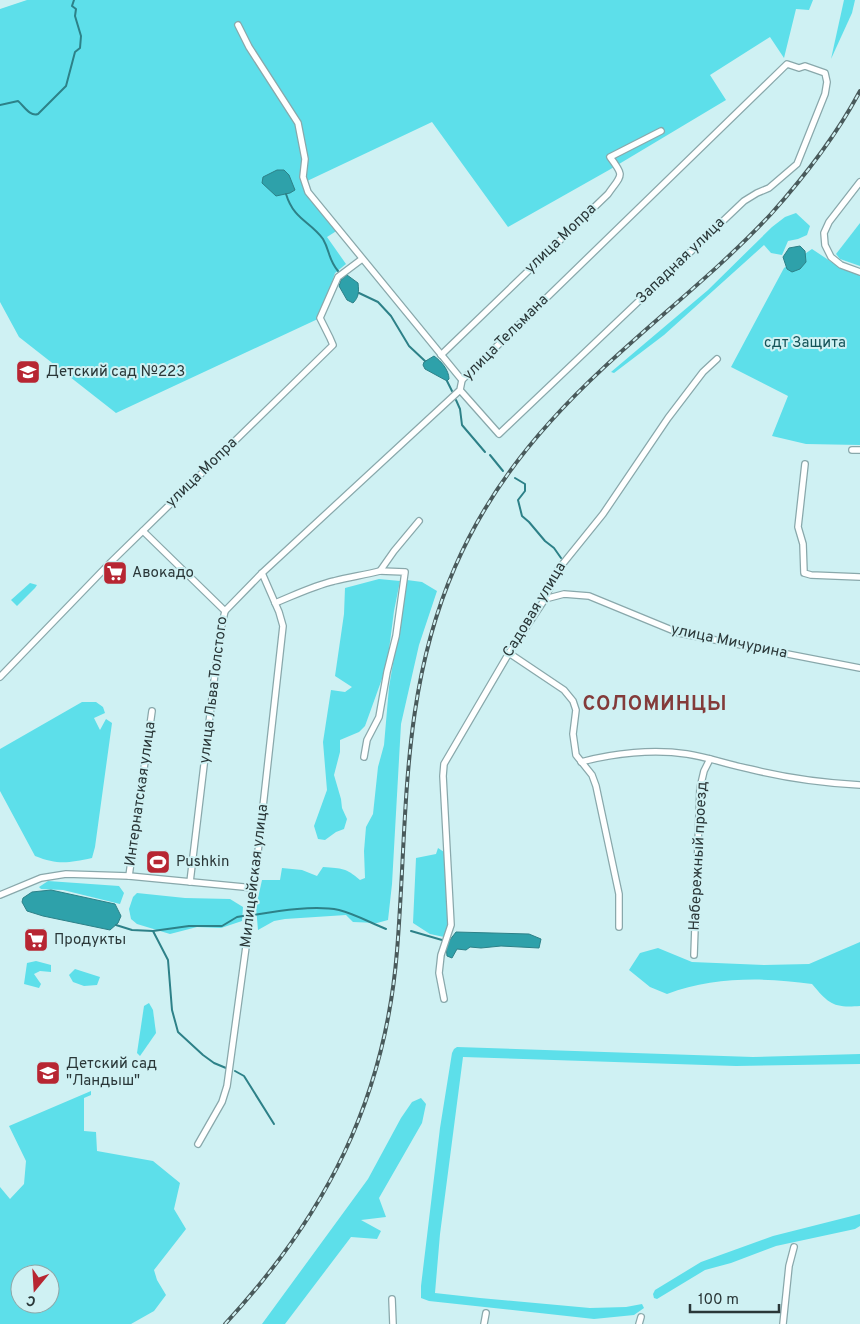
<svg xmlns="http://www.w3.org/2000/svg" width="860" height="1324" font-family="Overpass,sans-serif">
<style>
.green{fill:#5ddfea;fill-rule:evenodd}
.water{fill:#2ea1aa;stroke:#2d8188}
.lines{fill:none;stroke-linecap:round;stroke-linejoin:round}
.stream{stroke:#2d8188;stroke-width:2}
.street-casing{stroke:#89a8ab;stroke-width:8}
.street{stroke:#fff;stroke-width:5.5}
.rail-casing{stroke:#495a5b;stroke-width:4}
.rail{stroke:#cff1f3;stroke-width:2;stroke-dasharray:5.5;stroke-linecap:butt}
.labels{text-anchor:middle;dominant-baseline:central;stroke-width:4;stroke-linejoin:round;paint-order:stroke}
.street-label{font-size:15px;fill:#2a3738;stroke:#cff1f3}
.park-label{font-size:15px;fill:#145358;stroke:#cff1f3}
.poi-label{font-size:15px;fill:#2a3738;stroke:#cff1f3;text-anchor:start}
.district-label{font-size:20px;font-weight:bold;letter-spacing:1px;fill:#833b3a;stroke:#cff1f3}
</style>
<rect width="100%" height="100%" fill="#cff1f3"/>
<g class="green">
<path d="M27,0H813L809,10L796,9L784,58L770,37L710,75L726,100L609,170L508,227L432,122L305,182L338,230L327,237L346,264L335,273L320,318L116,413L19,337L0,302V9Z"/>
<path d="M844,0H855L852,13L831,59Z"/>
<path d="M796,213L810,226L807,235L798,239L788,241L782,255L771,253L764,245L664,335L614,373L611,372L708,290L772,227L785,217Z"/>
<path d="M860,223V266L840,259L836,254Z"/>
<path d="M812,249L839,267L860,275V445L806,444L772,436L788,396L731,367L784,268Z"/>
<path d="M379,579L400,581L394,611L387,665L365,726L359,732L340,740V752L334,775L341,799L342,808L347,819L344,829L336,832L325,840L318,839L314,826L327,790L323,742L331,690L345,692L352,687L335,676L344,614L345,588Z"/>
<path d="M407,580L422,582L437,591L419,645L401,724L392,884L388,920L377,923L353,922L346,915L285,919L274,921L258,930L256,907L262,880H280L282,868L302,870L317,876L323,867C343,869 345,867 360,880L365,878L364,851L366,827L373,814L378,767L384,745L389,687Z"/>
<path d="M30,583L37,585L35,588L17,606L11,600Z"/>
<path d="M82,702H96L103,707L105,713L94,718L100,730L106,719L112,723L95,847L92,858C68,863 58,865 35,856L0,791V749Z"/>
<path d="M438,848L444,852L448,923L444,937L430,934L413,923L416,858L436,854Z"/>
<path d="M48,881L119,886L124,893L120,904L63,890L41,889L39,887Z"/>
<path d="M137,893L185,898L230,899L243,907L242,921L221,928L197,927L170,934L137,924L131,919L129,909L133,897Z"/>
<path d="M860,942V1006C833,1008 829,1004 812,984C763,977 713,977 667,994L650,987L629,970L640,953L658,948L692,962L764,965L809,964Z"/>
<path d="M36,961L51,965V972L40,971L34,974L41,984L39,988L24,984L27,963Z"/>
<path d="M75,969L100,977L97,985L84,986L73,982L69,975Z"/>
<path d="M149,1003L153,1010L156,1033L140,1056L137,1053L144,1006Z"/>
<path d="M457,1047L753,1057L860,1054V1064L736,1066L463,1057L440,1234L435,1293L480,1298L590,1308L626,1307L642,1304L644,1308L634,1315L594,1319L429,1301L421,1298V1286L440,1128L452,1053L454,1049Z"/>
<path d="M91,1091V1095L84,1098V1131L96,1132L97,1151L153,1161L180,1183L174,1209L186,1229L154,1270L157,1280L166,1295L154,1311L131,1324H0V1187L10,1199L24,1184L26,1161L9,1126ZM20,1274H50V1304H20Z"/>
<path d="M421,1098L426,1104L422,1123L379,1198L386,1217L361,1220L381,1231L377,1239L351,1237L285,1324H262L368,1179L401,1118L412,1102Z"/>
<path d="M860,1214V1226L855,1229L776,1246L731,1263L705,1270L657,1299L654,1298L653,1294L655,1290L701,1262L773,1236Z"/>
</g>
<g class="water">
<path d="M277,170H284L289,175L295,190L290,193L276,196L262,183L263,177Z"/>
<path d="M800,246L805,251L806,262L800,269L792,272L787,269L783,257L789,248Z"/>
<path d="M347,275L358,283C359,292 359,297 353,303L347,300L339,286L341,280Z"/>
<path d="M434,356C441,361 449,370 449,379L447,381L425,369L423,365L424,362Z"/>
<path d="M51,890L115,904L121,916L118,923L110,930L43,916L27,911L22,902L23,898L32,892Z"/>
<path d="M456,932L529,934L541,939L539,948L501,946L481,948L470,947L466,950L457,949L452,958L447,956L446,945Z"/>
</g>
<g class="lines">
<g class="stream">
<path d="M0,105L18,101C24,106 30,117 38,114L66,86L75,52L80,48L81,36L75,16L76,9L72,6L74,0"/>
<path d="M286,194C294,220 310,221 323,239C330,251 328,259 338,271"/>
<path d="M359,293L378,302L391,316L409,346L425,361"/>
<path d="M447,381L452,391"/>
<path d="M456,400L460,409L462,425L485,452"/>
<path d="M490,455L503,471"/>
<path d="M515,478L525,484V491L518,500L522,516L529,522L545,541L554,548L561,558"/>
<path d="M253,915C278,911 314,905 339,910C355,914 371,923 386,929"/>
<path d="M116,925L132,930L153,931L189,926H222L237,917L249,915"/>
<path d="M153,931L168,960L172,1010L178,1032L203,1055L214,1063L226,1068"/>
<path d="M411,931L442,940"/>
<path d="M235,1071L244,1076L274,1124"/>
</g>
<defs>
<g id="street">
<path d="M238,25L249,47L298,123L305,159L303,177L308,192L462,380"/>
<path d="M860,182L829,222L824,233L825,245L831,257L841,265L860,272"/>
<path d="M441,355L608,194C622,174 625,177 610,157L661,131"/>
<path d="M852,450H860"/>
<path d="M805,464L798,527L803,544L804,573L811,575L860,577"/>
<path d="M143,531L225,611L221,629L215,673L190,882"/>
<path d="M545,599L564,594L589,596L679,633L860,668"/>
<path d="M275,603C295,595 313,586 334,581C349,577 365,575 380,571L394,551L419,521"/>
<path d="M225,611L262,573L460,390L462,380L787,64L799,68L805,66L825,73L827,82L825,94L797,164L769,188L757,193L744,201L499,434L460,390"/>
<path d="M509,653L564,690L573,701L576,710L573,734L576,755L592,775L596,786L619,894V927"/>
<path d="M0,677L111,562L333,345L330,338L320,318L338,277L362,259"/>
<path d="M364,757L367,740L379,717L387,672L396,636L405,572L380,571"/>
<path d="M581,762C614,753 653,749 687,754C708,757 729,765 750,769C786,778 823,783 860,785"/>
<path d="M129,876L152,711"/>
<path d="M0,895L41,878L66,874L129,876L254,888"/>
<path d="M694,955L700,788L704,771L710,759"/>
<path d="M444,999L439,973L441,955L451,925L443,776L444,764L509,653L545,599L557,571L603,514L668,418L703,372L717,359"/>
<path d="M198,1144L222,1102L227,1086L254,888L283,626L279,612L262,573"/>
<path d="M392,1299L393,1324"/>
<path d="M484,1324L486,1313"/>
<path d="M639,1324L641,1317"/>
<path d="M783,1324L789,1266L794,1247"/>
</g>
</defs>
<use href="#street" class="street-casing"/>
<use href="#street" class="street"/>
<defs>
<path id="rail" d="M225,1324C326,1215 385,1100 397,951C408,817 400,693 455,567C478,514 511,465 550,422C618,346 702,288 771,214C805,176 836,136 860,91"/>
</defs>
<use href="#rail" class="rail-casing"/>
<use href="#rail" class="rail"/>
</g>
<defs>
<symbol id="school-square" viewBox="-11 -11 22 22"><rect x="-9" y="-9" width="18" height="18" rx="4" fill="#b72632" stroke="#cff1f3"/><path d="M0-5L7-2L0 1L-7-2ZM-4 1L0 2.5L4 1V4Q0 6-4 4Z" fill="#fff"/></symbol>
<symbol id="supermarket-square" viewBox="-11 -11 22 22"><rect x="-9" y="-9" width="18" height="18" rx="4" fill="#b72632" stroke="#cff1f3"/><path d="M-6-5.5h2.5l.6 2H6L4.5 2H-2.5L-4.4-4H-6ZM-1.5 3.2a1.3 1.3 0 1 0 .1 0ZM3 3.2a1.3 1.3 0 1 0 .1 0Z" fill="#fff"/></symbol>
<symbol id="stadium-square" viewBox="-11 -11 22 22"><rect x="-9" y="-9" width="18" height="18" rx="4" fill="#b72632" stroke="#cff1f3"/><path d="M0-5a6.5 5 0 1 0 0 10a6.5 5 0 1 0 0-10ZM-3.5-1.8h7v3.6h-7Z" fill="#fff"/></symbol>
</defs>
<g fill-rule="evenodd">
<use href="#school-square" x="14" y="358" width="28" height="28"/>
<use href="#supermarket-square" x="101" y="559" width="28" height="28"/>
<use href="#stadium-square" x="144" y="848" width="28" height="28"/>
<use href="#supermarket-square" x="22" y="926" width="28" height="28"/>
<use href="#school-square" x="34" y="1059" width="28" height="28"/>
</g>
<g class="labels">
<g class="street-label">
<text transform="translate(561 239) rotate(-44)">улица Мопра</text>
<text transform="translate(681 261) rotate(-44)">Западная улица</text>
<text transform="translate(506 338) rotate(-45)">улица Тельмана</text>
<text transform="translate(202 473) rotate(-44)">улица Мопра</text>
<text transform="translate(535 610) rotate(-59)">Садовая улица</text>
<text transform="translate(729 642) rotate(12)">улица Мичурина</text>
<text transform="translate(214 690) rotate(-83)">улица Льва Толстого</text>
<text transform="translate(141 794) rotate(-82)">Интернатская улица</text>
<text transform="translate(699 856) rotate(-87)">Набережный проезд</text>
<text transform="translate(255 876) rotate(-83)">Милицейская улица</text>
</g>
<g class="park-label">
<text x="805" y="343">сдт Защита</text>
</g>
<g class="poi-label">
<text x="46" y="372">Детский сад №223</text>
<text x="132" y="573">Авокадо</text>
<text x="176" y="862">Pushkin</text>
<text x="54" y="940">Продукты</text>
<text x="66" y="1064">Детский сад<tspan x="66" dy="17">"Ландыш"</tspan></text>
</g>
<g class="district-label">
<text x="655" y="705">СОЛОМИНЦЫ</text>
</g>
</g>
<g transform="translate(35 1289) rotate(198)"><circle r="24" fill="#cff1f3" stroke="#8da7a8"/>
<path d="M0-4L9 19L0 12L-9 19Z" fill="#b72632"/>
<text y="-8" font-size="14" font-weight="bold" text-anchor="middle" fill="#2a3738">С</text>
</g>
<path d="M690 1304v8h89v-8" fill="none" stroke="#2a3738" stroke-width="2.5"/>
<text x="698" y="1304" font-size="15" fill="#2a3738" stroke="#cff1f3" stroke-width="4" paint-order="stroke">100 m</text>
</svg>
